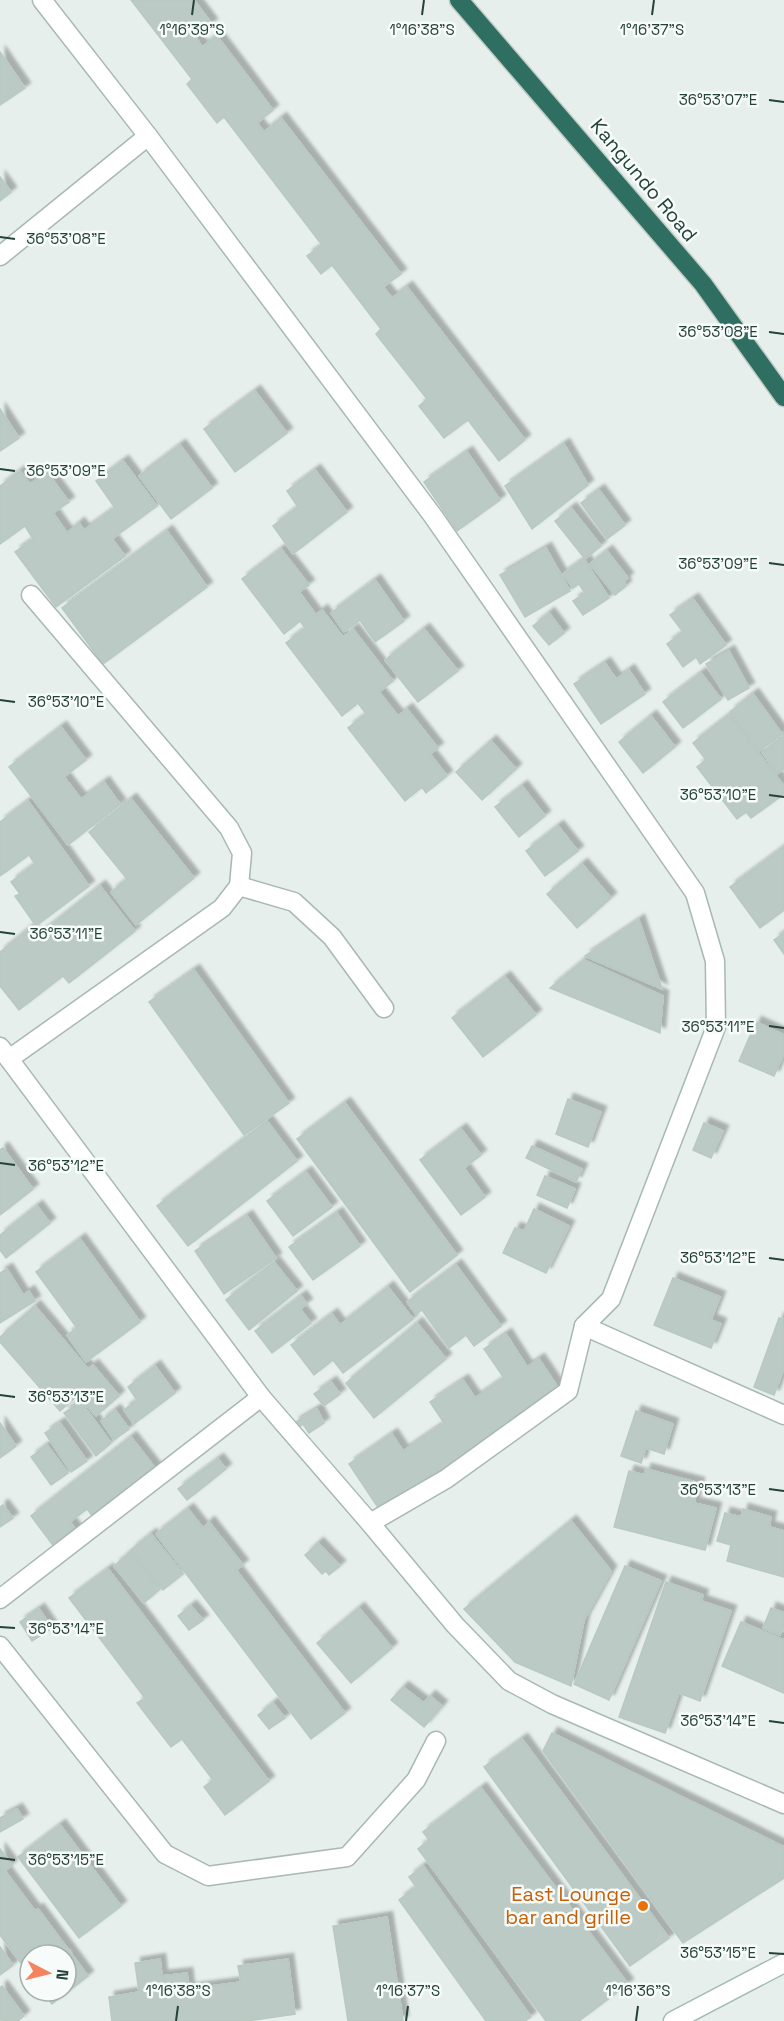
<svg xmlns="http://www.w3.org/2000/svg" width="784" height="2021" font-family="'Space Grotesk',sans-serif">
<style>
.building{fill:#bbcac4;stroke:#b8c9c2;stroke-width:1.5;filter:url(#shadow)}
.lines{fill:none;stroke-linecap:round;stroke-linejoin:round}
.lane-casing{stroke:#a8b8b2;stroke-width:21}
.street-casing{stroke:#a8b8b2;stroke-width:21}
.secondary-casing{stroke:#a4bbb3;stroke-width:21}
.highway-casing{stroke:#c2cac8;stroke-width:21}
.lane{stroke:#fff;stroke-width:18}
.street{stroke:#fff;stroke-width:18}
.secondary{stroke:#fff;stroke-width:18}
.highway{stroke:#2f6f62;stroke-width:18}
.ticks{fill:none;stroke:#24423a;stroke-width:2}
.food-dot{fill:#e8710a;stroke:#f7fbf9;stroke-width:2}
.labels{text-anchor:middle;dominant-baseline:central;stroke-width:5;stroke-linejoin:round;paint-order:stroke}
.street-label{font-size:20px;fill:#24423a;stroke:#f7fbf9}
.food-label{font-size:20px;fill:#c56008;stroke:#f7fbf9;text-anchor:end}
.ticks-label{font-size:15px;text-anchor:middle;fill:#24423a;stroke:#f7fbf9;stroke-width:5;stroke-linejoin:round;paint-order:stroke}
</style>
<defs>
<filter id="shadow"><feDropShadow dx="5.5" dy="-5.5" stdDeviation="1.5" flood-color="#0004"/></filter>
</defs>
<rect width="100%" height="100%" fill="#e6efeb"/>
<g class="building">
<path d="M131,0H194L212,24L195,36L202,47L217,36L273,110L257,123L264,132L281,118L401,274L383,287L392,298L407,287L525,440L499,461L468,420L444,438L419,406L427,399L376,334L381,329L332,265L321,274L307,256L322,245L224,117L217,123L187,84L192,79Z"/>
<path d="M0,52L25,88L0,105Z"/>
<path d="M0,177L11,192L0,201Z"/>
<path d="M255,391L287,433L235,472L204,429Z"/>
<path d="M0,409L19,438L0,451Z"/>
<path d="M564,444L588,485L532,529L505,486Z"/>
<path d="M180,445L212,488L171,519L139,476Z"/>
<path d="M467,452L500,500L457,531L424,482Z"/>
<path d="M123,461L157,506L112,539L125,556L56,607L15,552L33,539L25,526L0,544V486L20,471L30,484L47,472L69,502L53,513L67,533L79,523L84,530L115,508L96,481Z"/>
<path d="M315,470L347,512L293,554L273,526L298,507L287,491Z"/>
<path d="M599,490L625,525L607,539L581,503Z"/>
<path d="M571,508L601,546L585,559L555,521Z"/>
<path d="M167,531L207,587L103,664L62,608Z"/>
<path d="M546,548L570,591L525,617L500,575Z"/>
<path d="M281,549L309,585L299,592L316,615L322,610L343,637L353,629L393,681L379,692L398,716L407,709L438,748L430,754L447,776L426,793L422,787L405,801L348,728L366,714L358,703L342,716L286,643L305,628L300,621L284,634L242,579Z"/>
<path d="M607,551L628,578L624,581L626,586L615,595L590,564Z"/>
<path d="M584,559L609,598L583,615L573,601L585,593L579,584L573,588L563,574Z"/>
<path d="M375,580L404,621L375,642L360,620L344,632L331,613Z"/>
<path d="M693,599L726,645L700,664L696,657L683,667L667,644L683,632L670,615Z"/>
<path d="M549,613L564,633L549,645L533,626Z"/>
<path d="M424,629L458,671L418,702L385,660Z"/>
<path d="M729,651L749,688L728,700L706,664Z"/>
<path d="M605,663L616,679L629,670L645,694L601,724L574,684Z"/>
<path d="M701,673L721,699L683,728L663,702Z"/>
<path d="M753,694L782,734L759,751L730,712Z"/>
<path d="M729,715L784,786V794L751,818L746,812L737,819L697,767L706,760L693,743Z"/>
<path d="M651,716L675,747L643,773L619,742Z"/>
<path d="M61,727L86,760L64,777L81,799L104,782L120,804L68,845L9,767Z"/>
<path d="M784,736V769L777,774L762,752Z"/>
<path d="M491,741L516,769L482,800L456,772Z"/>
<path d="M522,786L545,816L519,837L495,807Z"/>
<path d="M131,799L194,878L136,925L111,892L127,879L89,832Z"/>
<path d="M28,801L89,886L36,926L15,896L20,894L11,882L35,864L29,855L0,876V822Z"/>
<path d="M558,826L578,851L545,876L526,851Z"/>
<path d="M784,847V910L760,928L730,887Z"/>
<path d="M582,864L611,898L577,928L547,894Z"/>
<path d="M100,886L135,931L69,983L63,976L19,1010L0,986V952L30,928L37,936Z"/>
<path d="M639,920L662,989L585,956Z"/>
<path d="M784,933V954L774,940Z"/>
<path d="M584,960L663,996L660,1033L550,988Z"/>
<path d="M194,970L289,1103L244,1135L149,1002Z"/>
<path d="M505,977L536,1015L483,1057L452,1018Z"/>
<path d="M756,1022L784,1035V1053L774,1076L739,1061Z"/>
<path d="M568,1099L601,1112L588,1147L556,1134Z"/>
<path d="M345,1103L457,1255L410,1292L297,1139Z"/>
<path d="M267,1121L297,1161L188,1246L157,1206Z"/>
<path d="M704,1123L723,1131L711,1158L693,1150Z"/>
<path d="M461,1129L481,1155L464,1168L485,1197L461,1215L420,1160Z"/>
<path d="M532,1146L582,1169L576,1182L526,1158Z"/>
<path d="M3,1148L33,1189L0,1215V1150Z"/>
<path d="M306,1172L332,1207L293,1236L267,1201Z"/>
<path d="M545,1176L575,1189L567,1208L537,1195Z"/>
<path d="M37,1206L50,1223L6,1258L0,1250V1235Z"/>
<path d="M534,1209L569,1226L546,1273L503,1253L515,1228L524,1231Z"/>
<path d="M337,1213L360,1246L313,1280L289,1247Z"/>
<path d="M247,1216L276,1258L224,1294L195,1251Z"/>
<path d="M80,1239L140,1322L86,1362L67,1335L77,1328L36,1272Z"/>
<path d="M274,1262L297,1291L249,1330L226,1300Z"/>
<path d="M456,1265L501,1326L474,1346L466,1335L449,1348L422,1310L416,1314L407,1302Z"/>
<path d="M7,1269L23,1295L29,1291L35,1301L0,1323V1273Z"/>
<path d="M673,1278L720,1297L711,1320L721,1324L711,1348L654,1325Z"/>
<path d="M388,1287L413,1319L343,1373L333,1360L314,1375L291,1345L332,1314L340,1325Z"/>
<path d="M301,1296L307,1304L300,1309L311,1323L272,1353L255,1331Z"/>
<path d="M35,1306L88,1369L93,1365L119,1396L96,1416L78,1395L60,1411L0,1342V1337Z"/>
<path d="M779,1318L784,1320V1368L774,1395L754,1387Z"/>
<path d="M417,1323L446,1359L374,1418L346,1383Z"/>
<path d="M506,1334L527,1367L539,1359L559,1389L381,1512L349,1464L392,1434L403,1451L444,1423L430,1402L463,1380L475,1398L504,1378L484,1349Z"/>
<path d="M155,1366L175,1393L134,1424L124,1410L137,1400L128,1387Z"/>
<path d="M331,1382L340,1394L324,1406L314,1394Z"/>
<path d="M81,1402L111,1443L96,1456L64,1413Z"/>
<path d="M317,1409L324,1423L309,1433L303,1424L297,1429L294,1423Z"/>
<path d="M115,1410L129,1429L114,1440L101,1421Z"/>
<path d="M636,1411L673,1424L664,1454L646,1448L641,1463L621,1456Z"/>
<path d="M0,1423L16,1446L0,1458Z"/>
<path d="M60,1423L87,1461L71,1472L45,1433Z"/>
<path d="M131,1437L159,1473L97,1522L87,1509L70,1522L79,1534L58,1552L31,1516Z"/>
<path d="M47,1445L68,1473L51,1485L31,1457Z"/>
<path d="M218,1459L226,1469L187,1500L178,1489Z"/>
<path d="M646,1469L699,1483L694,1503L716,1508L705,1550L614,1527L629,1471L644,1475Z"/>
<path d="M3,1505L13,1518L0,1527V1507Z"/>
<path d="M188,1509L203,1528L209,1522L243,1565L236,1570L345,1713L311,1739L156,1534Z"/>
<path d="M743,1509L771,1517L769,1527L784,1531V1577L727,1561L731,1545L717,1541L725,1513L741,1517Z"/>
<path d="M571,1521L611,1571L584,1620L571,1686L515,1662L464,1609Z"/>
<path d="M151,1534L183,1574L163,1590L131,1550Z"/>
<path d="M318,1543L340,1566L329,1575L326,1571L322,1574L305,1555Z"/>
<path d="M130,1552L160,1589L144,1603L114,1566Z"/>
<path d="M625,1566L661,1581L609,1700L574,1684Z"/>
<path d="M108,1569L269,1781L225,1815L204,1787L213,1780L182,1739L171,1747L137,1703L145,1698L69,1598Z"/>
<path d="M666,1582L703,1595L701,1601L731,1611L700,1701L679,1693L665,1733L619,1717Z"/>
<path d="M191,1606L203,1620L189,1630L178,1616Z"/>
<path d="M359,1608L392,1648L351,1683L317,1643Z"/>
<path d="M771,1608L784,1613V1624L780,1635L763,1628Z"/>
<path d="M39,1609L52,1628L32,1641L20,1622Z"/>
<path d="M741,1622L784,1640V1693L722,1666Z"/>
<path d="M403,1687L424,1703L430,1696L442,1706L424,1727L391,1700Z"/>
<path d="M273,1703L285,1718L269,1729L258,1715Z"/>
<path d="M552,1733L784,1847V1878L683,1943L543,1751Z"/>
<path d="M522,1739L669,1938L630,1966L484,1767Z"/>
<path d="M481,1788L628,1984L579,2021H546L418,1849L429,1840L423,1832Z"/>
<path d="M17,1809L23,1819L0,1832V1818Z"/>
<path d="M60,1825L121,1906L79,1938L18,1857Z"/>
<path d="M0,1849L12,1865L5,1871L35,1911L38,1909L88,1976L52,2004L42,1991H66V1955H30V1975L0,1935Z"/>
<path d="M423,1866L531,2017L525,2021H486L399,1900L416,1887L409,1877Z"/>
<path d="M387,1917L403,2021H348L333,1926Z"/>
<path d="M0,1947L13,1965L0,1975Z"/>
<path d="M160,1959L162,1976L187,1973L189,1989L241,1982L238,1966L288,1959L295,2014L247,2021H112L109,1997L139,1992L135,1963Z"/>
<path d="M2,1986L24,2016L18,2021L0,2020V1988Z"/>
</g>
<g class="lines">
<defs>
<path id="lane" d="M239,886L294,902L332,937L384,1008"/>
<g id="street">
<path d="M0,256L148,136"/>
<path d="M0,1047L261,1397L370,1523L446,1479L568,1391L584,1326L611,1299L716,1027L715,961L695,893L433,516L148,136L42,0"/>
<path d="M9,1059L222,908L239,886L242,853L229,828L31,595"/>
<path d="M584,1326L784,1415"/>
<path d="M370,1523L455,1625L509,1681L552,1704L784,1804"/>
<path d="M0,1599L261,1397"/>
<path d="M0,1646L165,1854L208,1876L347,1857L416,1780L436,1741"/>
</g>
<path id="secondary" d="M673,2021L784,1963"/>
<path id="highway" d="M459,0L703,284L784,397"/>
</defs>
<use href="#lane" class="lane-casing"/>
<use href="#street" class="street-casing"/>
<use href="#secondary" class="secondary-casing"/>
<use href="#highway" class="highway-casing"/>
<use href="#lane" class="lane"/>
<use href="#street" class="street"/>
<use href="#secondary" class="secondary"/>
<use href="#highway" class="highway"/>
</g>
<path class="ticks" d="M192,15L194,0M422,15L424,0M652,15L654,0M769,100L784,102M0,237L15,239M769,332L784,334M0,469L15,471M769,563L784,565M0,700L15,702M769,795L784,797M0,932L15,934M769,1026L784,1028M0,1163L15,1165M769,1258L784,1260M0,1395L15,1397M769,1489L784,1491M0,1627L15,1628M769,1721L784,1723M0,1858L15,1860M769,1953L784,1954M176,2021L178,2006M406,2021L408,2006M636,2021L638,2006"/>
<circle class="food-dot" cx="643" cy="1906" r="6"/>
<g class="labels">
<g class="street-label">
<text transform="translate(644 180) rotate(50)">Kangundo Road</text>
</g>
<g class="food-label">
<text x="631" y="1894">East Lounge<tspan x="631" dy="23">bar and grille</tspan></text>
</g>
</g>
<g class="ticks-label">
<text x="192" y="35">1°16'39"S</text>
<text x="422" y="35">1°16'38"S</text>
<text x="652" y="35">1°16'37"S</text>
<text x="718" y="105">36°53'07"E</text>
<text x="66" y="244">36°53'08"E</text>
<text x="718" y="337">36°53'08"E</text>
<text x="66" y="476">36°53'09"E</text>
<text x="718" y="569">36°53'09"E</text>
<text x="66" y="707">36°53'10"E</text>
<text x="718" y="800">36°53'10"E</text>
<text x="66" y="939">36°53'11"E</text>
<text x="718" y="1032">36°53'11"E</text>
<text x="66" y="1171">36°53'12"E</text>
<text x="718" y="1263">36°53'12"E</text>
<text x="66" y="1402">36°53'13"E</text>
<text x="718" y="1495">36°53'13"E</text>
<text x="66" y="1634">36°53'14"E</text>
<text x="718" y="1726">36°53'14"E</text>
<text x="66" y="1865">36°53'15"E</text>
<text x="718" y="1958">36°53'15"E</text>
<text x="178" y="1996">1°16'38"S</text>
<text x="408" y="1996">1°16'37"S</text>
<text x="638" y="1996">1°16'36"S</text>
</g>
<g transform="translate(48 1973) rotate(97)"><circle r="28" fill="#f7fbf9" stroke="#a3b1ad" stroke-width="1.5"/>
<path d="M0-4.5L10 22L0 15L-10 22Z" fill="#f4845f"/>
<text y="-9" font-size="16" font-weight="bold" text-anchor="middle" fill="#24423a">N</text>
</g>
</svg>
